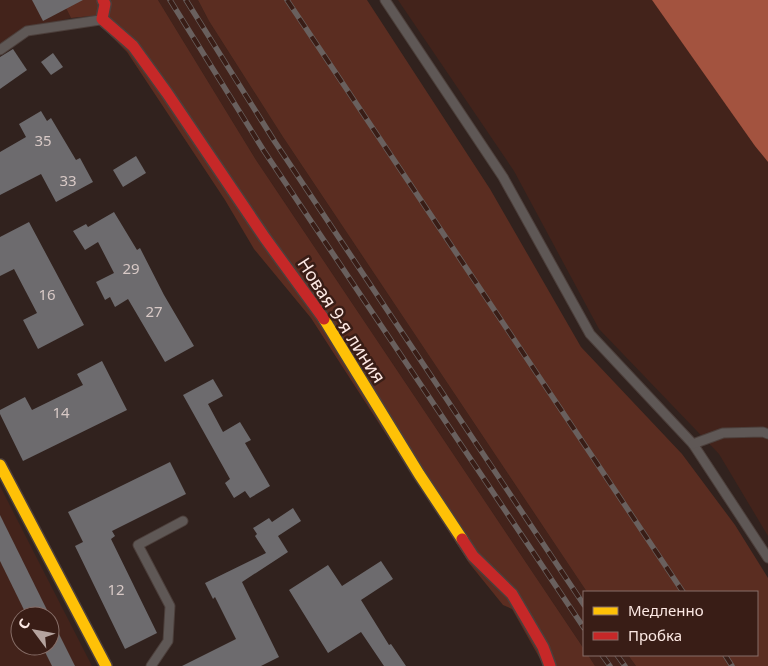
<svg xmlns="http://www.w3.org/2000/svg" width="768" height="666" font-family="'Noto Sans',sans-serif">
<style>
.built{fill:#43231b;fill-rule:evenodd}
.green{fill:#5b2d21}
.water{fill:#a3533f}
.building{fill:#6d6b6e}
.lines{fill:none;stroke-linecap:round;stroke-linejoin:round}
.lane-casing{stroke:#4c3f3b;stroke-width:11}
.slow-casing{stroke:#4c3f3b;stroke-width:14}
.jam-casing{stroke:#4c3f3b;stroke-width:14}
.lane{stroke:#5f5856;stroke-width:9}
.slow{stroke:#ffc107;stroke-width:11}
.jam{stroke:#c62828;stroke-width:11}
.rail-casing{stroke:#69605e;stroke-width:5.5}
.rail{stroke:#391d16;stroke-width:4;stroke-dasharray:11;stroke-linecap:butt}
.labels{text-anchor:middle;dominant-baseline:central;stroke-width:5;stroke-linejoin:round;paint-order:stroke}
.number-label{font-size:15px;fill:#d8c9c6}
.street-label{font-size:18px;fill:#fce8e3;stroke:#391d16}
</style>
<rect width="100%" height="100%" fill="#31221e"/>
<g class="built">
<path d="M0,0H62L71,18L25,29L0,46Z"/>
<path d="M158,0H198L209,21L283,137L587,592H584V649L256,160Z"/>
<path d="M398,0H652L768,162V536L719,454L599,329L514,171Z"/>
<path d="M0,486L92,666H0ZM20,616H50V646H20Z"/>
<path d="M588,655H628L636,666H595Z"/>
</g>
<g class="green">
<path d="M62,0H158L256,160L584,649V655H588L595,666H544L512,609L503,605L469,563L311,318L254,249L225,200L127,52L91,16L71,18Z"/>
<path d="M198,0H367L490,189L581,347L682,454L735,525L768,578V666H636L628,655H757V592H587L283,137L209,21Z"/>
</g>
<path class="water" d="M652,0H768V162L755,146Z"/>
<g class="building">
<path d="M32,0H83L43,21Z"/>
<path d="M13,49L27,70L0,89V57Z"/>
<path d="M53,53L63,67L51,75L41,62Z"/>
<path d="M41,111L47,121L51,118L76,160L80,158L93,182L56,202L41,174L0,195V152L26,137L19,124Z"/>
<path d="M136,156L146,173L123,187L113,170Z"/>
<path d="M114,212L137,250L140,248L164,295L194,346L165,362L128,299L115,307L110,297L105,300L96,282L114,273L98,242L85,250L73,231L86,224L88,227Z"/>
<path d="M29,222L84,325L38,349L23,320L37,313L14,269L0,276V237Z"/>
<path d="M102,361L127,410L23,461L0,414V410L25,397L32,410L83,385L77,374Z"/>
<path d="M213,379L223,396L208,404L223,432L240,422L251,440L245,443L270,486L250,498L245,491L234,498L225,483L230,479L183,395Z"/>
<path d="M170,462L186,494L112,531L115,536L111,539L157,633L125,649L75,546L83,542L68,512Z"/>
<path d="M293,508L301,521L278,536L288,552L242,582L279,657L261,666H182L236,639L215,597L213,599L205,583L266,553L255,536L257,534L253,528L269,518L272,522Z"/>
<path d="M0,515L50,616H27L0,561Z"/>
<path d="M381,561L393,579L361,600L389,645L391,644L406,666H384L361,632L328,653L289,590L328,565L342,586Z"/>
<path d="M50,616L75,666H52L42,646H50Z"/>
</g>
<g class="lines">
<defs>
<g id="lane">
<path d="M385,0L503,177L590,334L693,444L768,558"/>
<path d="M0,50L27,31L100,20"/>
<path d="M693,444L723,433L763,432L768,434"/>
<path d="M151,666L168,641L170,606L138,545L183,521"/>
</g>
<g id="slow">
<path d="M324,319L419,474L462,539"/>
<path d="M0,465L106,666"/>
</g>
<g id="jam">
<path d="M103,0L105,4L102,19L133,46L167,93L265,238L324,319"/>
<path d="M462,539L473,556L512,594L543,647L550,666"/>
</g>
</defs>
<use href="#lane" class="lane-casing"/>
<use href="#slow" class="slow-casing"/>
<use href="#jam" class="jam-casing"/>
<use href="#lane" class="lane"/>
<use href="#slow" class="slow"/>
<use href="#jam" class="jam"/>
<defs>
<g id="rail">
<path d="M170,0L264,151L584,628"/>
<path d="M186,0L275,142L584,605"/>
<path d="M287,0L683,592"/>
<path d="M602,655L610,666"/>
<path d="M617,655L625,666"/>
<path d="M725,655L732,666"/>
</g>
</defs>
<use href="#rail" class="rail-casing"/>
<use href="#rail" class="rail"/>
</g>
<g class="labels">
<g class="number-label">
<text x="43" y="140">35</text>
<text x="68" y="180">33</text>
<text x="131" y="268">29</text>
<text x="47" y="294">16</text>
<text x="154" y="311">27</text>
<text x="61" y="412">14</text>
<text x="116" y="589">12</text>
</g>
<g class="street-label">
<text transform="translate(342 320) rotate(57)">Новая 9-я линия</text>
</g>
</g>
<rect x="583" y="591" width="175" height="65" fill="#391d16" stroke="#876e68"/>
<rect x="593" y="607" width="25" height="8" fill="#ffc107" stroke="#876e68"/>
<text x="628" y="616" font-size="15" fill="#fce8e3">Медленно</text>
<rect x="593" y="632" width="25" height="8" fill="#c62828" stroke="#876e68"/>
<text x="628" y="641" font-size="15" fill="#fce8e3">Пробка</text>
<g transform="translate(35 631) rotate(302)"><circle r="24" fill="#391d16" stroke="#876e68"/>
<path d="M0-4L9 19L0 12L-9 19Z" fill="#b5a39e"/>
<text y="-8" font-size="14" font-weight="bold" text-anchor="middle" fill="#fce8e3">С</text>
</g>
</svg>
